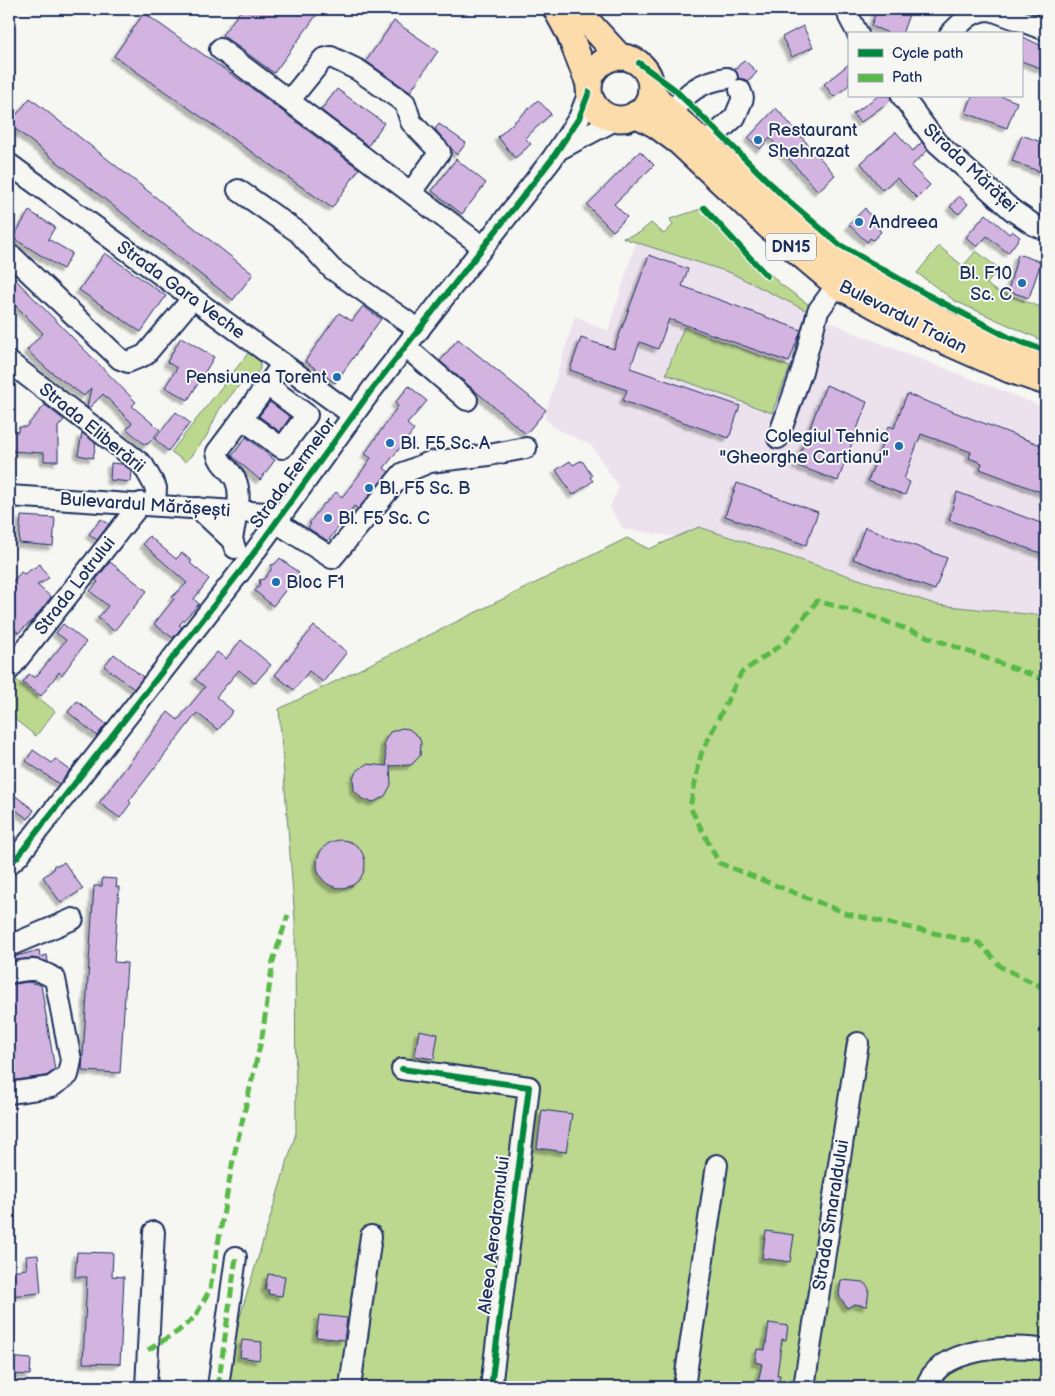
<svg xmlns="http://www.w3.org/2000/svg" width="1055" height="1396" font-family="'Balsamiq Sans',sans-serif">
<style>
.built{fill:#ece2ed}
.green{fill:#bcd88f;stroke:#6c8476}
.building{fill:#d3b4e1;stroke:#1b2f5e;filter:url(#shadow)}
.lines{fill:none;stroke-linecap:round;stroke-linejoin:round}
.minor-casing{stroke:#1b2f5e;stroke-width:24}
.major-casing{stroke:#1b2f5e;stroke-width:29}
.minor{stroke:#f6f6f2;stroke-width:20}
.major{stroke:#fddcac;stroke-width:25}
.quiet{stroke:#58b947;stroke-width:5;stroke-dasharray:10 5;stroke-linecap:butt}
.cycleway-casing{stroke:#f6f6f2;stroke-width:9}
.cycleway{stroke:#00873e;stroke-width:6}
.poi-dot{fill:#1f6fb2;stroke:#f6f6f2;stroke-width:2}
.labels{text-anchor:middle;dominant-baseline:central;stroke-width:4;stroke-linejoin:round;paint-order:stroke}
.shield{fill:#f6f6f2;stroke:#5d6b8a;stroke-width:1}
.shield-label{font-size:16px;font-weight:bold;fill:#1b2f5e}
.poi-label{font-size:18px;fill:#1b2f5e;stroke:#f6f6f2;text-anchor:start}
.street-label{font-size:18px;fill:#1b2f5e;stroke:#f6f6f2}
</style>
<defs>
<filter id="shadow"><feDropShadow dx="-4" dy="4" stdDeviation="1" flood-color="#0004"/></filter>
</defs>
<rect width="100%" height="100%" fill="#f6f6f2"/>
<filter id="ink" filterUnits="userSpaceOnUse"><feTurbulence type="fractalNoise" baseFrequency=".02" numOctaves="2"/><feDisplacementMap in="SourceGraphic" scale="10" xChannelSelector="R" yChannelSelector="G"/><feConvolveMatrix kernelMatrix="1 2 1 2 8 2 1 2 1" color-interpolation-filters="sRGB"/></filter>
<g filter="url(#ink)">
<path class="built" d="M636,242L731,273L854,333L1046,408V636L719,543L623,529L610,507L619,487L591,445L555,428L544,418L575,316L608,331Z"/>
<g class="green">
<path d="M707,207L779,283L812,307L809,312L731,273L623,238L639,233L651,223L664,234L673,225L670,219Z"/>
<path d="M939,246L963,266L976,251L998,268L987,284L994,290L1046,309L1041,319L1046,322V342L955,301L917,273Z"/>
<path d="M684,327L790,367L772,413L666,374Z"/>
<path d="M249,352L260,360V369L254,377L245,378L219,410L206,437L186,462L171,452Z"/>
<path d="M699,527L938,605L1046,616V1387H221L227,1359L296,1133L295,920L279,709L627,538L649,549Z"/>
<path d="M15,679L55,711L36,736L9,715V687Z"/>
</g>
<g class="building">
<path d="M242,9H321L274,73L222,35Z"/>
<path d="M877,9H911L902,34H891L871,26Z"/>
<path d="M144,13L254,90L359,169L332,208L114,56Z"/>
<path d="M394,21L438,51L410,92L366,61Z"/>
<path d="M803,26L813,47L792,57L782,37Z"/>
<path d="M1021,36L1046,48V70L1021,61Z"/>
<path d="M744,60L757,72L748,82L739,79L735,70Z"/>
<path d="M849,64V85L834,97L824,84Z"/>
<path d="M337,89L384,123L368,146L321,110Z"/>
<path d="M878,96H890L891,100L860,123L853,114Z"/>
<path d="M972,96H1001L1017,102L1007,128L966,113Z"/>
<path d="M30,98L253,274L233,300L9,124Z"/>
<path d="M538,100L551,114L525,138L531,144L515,158L498,137Z"/>
<path d="M776,108L835,175L818,191L770,138L760,149L748,138Z"/>
<path d="M439,124L466,143L457,155L435,129Z"/>
<path d="M896,132L913,151L922,142L928,150L911,166L930,185L917,198L897,178L882,190L861,163Z"/>
<path d="M1022,135L1046,144V174L1012,161Z"/>
<path d="M640,151L654,165L614,204L627,217L613,231L587,205Z"/>
<path d="M456,159L486,183L462,214L432,191Z"/>
<path d="M959,196L968,204L959,214L950,207Z"/>
<path d="M865,208L881,232L873,240L870,238L867,242L849,225Z"/>
<path d="M29,211L55,227L48,239L72,253L63,269L13,238Z"/>
<path d="M986,214L1009,234L1012,231L1020,237L1008,253L987,236L977,247L966,237Z"/>
<path d="M105,253L166,296L141,332L79,290Z"/>
<path d="M1018,254L1041,262L1029,298L1008,291Z"/>
<path d="M649,255L688,269L682,286L801,330L789,362L669,319L658,349L640,342L630,368L740,406L729,438L623,401L627,390L570,370L581,338L614,349Z"/>
<path d="M9,273L136,402L132,406L160,430L148,444H144L127,429L132,423L103,394L89,408L87,407L91,388L84,396L47,369L27,350L43,333L9,299Z"/>
<path d="M363,306L381,319L335,383L305,361L339,313L352,321Z"/>
<path d="M181,337L214,357L188,400L165,387L177,368L167,362Z"/>
<path d="M458,339L546,410L526,434L440,361Z"/>
<path d="M826,385L867,402L838,481L796,465Z"/>
<path d="M409,386L427,401L407,424L414,430L384,468L389,472L358,509L354,506L328,541L308,528L311,524L309,523L324,503L325,504L336,492L342,497L360,474L371,458L365,454L368,449L398,406L395,403Z"/>
<path d="M907,394L1046,447V494L980,469L982,463L969,458L971,452L921,434L904,479L910,482L905,495L868,481L889,426L894,428Z"/>
<path d="M270,402L290,417L280,432L259,416Z"/>
<path d="M45,405L64,420L58,427V461H44V453L9,451V431L18,432L19,427H26Z"/>
<path d="M176,412L190,423L168,451L155,439Z"/>
<path d="M82,433L96,443L93,458L78,455Z"/>
<path d="M246,437L275,460L260,480L232,456Z"/>
<path d="M570,461L573,465L580,461L583,462L592,476L590,477L593,481L573,495L556,470Z"/>
<path d="M111,463L122,464L132,471L131,482L110,480Z"/>
<path d="M737,483L818,512L806,545L725,516Z"/>
<path d="M957,492L1046,525V555L949,520Z"/>
<path d="M21,516L55,518L53,546L19,543Z"/>
<path d="M101,519L109,524L97,540L89,534Z"/>
<path d="M865,527L947,558L935,590L853,559Z"/>
<path d="M149,536L176,559L182,553L192,561L190,563L209,579L194,599L199,604L179,625L182,627L173,638L154,624L174,599L172,597L187,583L143,544Z"/>
<path d="M280,558L299,573L273,606L255,591L260,584L259,580L264,579L271,570V565L275,564Z"/>
<path d="M110,562L147,591L114,631L98,618L108,606L90,591L98,582L96,580Z"/>
<path d="M40,564L49,578L37,585L51,597L33,620L18,633L9,621V586L21,572L24,574Z"/>
<path d="M63,624L86,642L62,675L59,672L41,696L23,683L29,674L35,678L66,640L56,633Z"/>
<path d="M314,626L347,652L323,682L309,671L294,690L275,675Z"/>
<path d="M241,640L271,665L255,683L239,670L216,697L233,711L218,730L197,713L129,801L131,803L120,818L99,803L168,712L178,720L205,687L195,679L217,652L226,659Z"/>
<path d="M114,654L143,677L134,689L104,666Z"/>
<path d="M77,701L106,724L97,736L68,712Z"/>
<path d="M402,728L409,729L419,737L421,743L420,756L411,765L390,766L391,785L385,796L374,802L362,799L354,790L353,778L356,772L366,764L387,766L384,742L390,732Z"/>
<path d="M33,750L52,763L55,759L70,770L59,784L26,761Z"/>
<path d="M9,791L34,810L28,819L9,805Z"/>
<circle cx="341" cy="864" r="24"/>
<path d="M64,862L83,889L61,903L43,877L53,870L54,865H60Z"/>
<path d="M102,878L117,879L116,887H119L114,962L127,963L120,1073L82,1071L94,886H102Z"/>
<path d="M39,950L40,957L47,955L48,962L33,958L9,961V958Z"/>
<path d="M28,982L41,985L55,1070L46,1076L9,1081V985Z"/>
<path d="M419,1030L438,1034L434,1059L415,1056Z"/>
<path d="M542,1110L572,1114L566,1152L537,1148Z"/>
<path d="M766,1231L794,1235L790,1262L762,1258Z"/>
<path d="M77,1252L113,1253L112,1276L124,1277L120,1364L83,1363L87,1277H75Z"/>
<path d="M38,1255L41,1293L9,1296V1271L27,1269L26,1256Z"/>
<path d="M268,1274L285,1276L282,1296L268,1294L269,1290H265Z"/>
<path d="M841,1280L864,1282L869,1289L867,1306L854,1304L847,1308L839,1295Z"/>
<path d="M319,1315L347,1318L344,1340L316,1337Z"/>
<path d="M769,1323L788,1326L786,1340L782,1339L777,1375H780L778,1387H757L762,1364L755,1362L757,1349L765,1350Z"/>
<path d="M242,1340L262,1342L259,1360L240,1357Z"/>
<path d="M9,1357L31,1359L30,1375L9,1374Z"/>
</g>
<g class="lines">
<defs>
<g id="minor">
<path d="M848,9L849,17L858,34"/>
<path d="M950,34C962,22 973,9 991,10L1046,30"/>
<path d="M220,49L483,247"/>
<path d="M902,96L937,143L1012,210L1034,225L1046,230"/>
<path d="M289,101L323,59L331,57L358,70L405,103L411,122L440,152L411,192"/>
<path d="M670,113C688,92 699,82 727,78"/>
<path d="M705,144L735,117L743,98L740,90"/>
<path d="M562,148L619,118"/>
<path d="M9,164L353,415"/>
<path d="M238,190L298,232L332,269L419,330"/>
<path d="M13,257L120,359L128,362L145,355L193,298"/>
<path d="M406,347L467,400"/>
<path d="M9,362L143,465L156,488L155,504"/>
<path d="M242,419L282,448L307,415L267,385"/>
<path d="M778,438L802,371L818,311L837,285"/>
<path d="M9,496L282,514"/>
<path d="M198,508L232,540L235,548"/>
<path d="M276,522L332,558L403,473L430,462L489,455L526,448"/>
<path d="M232,540C234,523 243,497 236,481C231,469 220,466 217,452L283,364"/>
<path d="M9,670L141,503"/>
<path d="M9,864L18,856L243,568L370,392L552,159L579,118L589,92"/>
<path d="M9,946L73,919"/>
<path d="M9,973C29,969 37,967 55,979L71,1060L68,1075L51,1087L9,1093"/>
<path d="M402,1069L529,1087L491,1387"/>
<path d="M146,1387L154,1232"/>
<path d="M218,1387L236,1257"/>
<path d="M350,1387L371,1236"/>
<path d="M684,1387L717,1165"/>
<path d="M804,1387L858,1043"/>
<path d="M926,1387C939,1347 1012,1344 1046,1350"/>
</g>
<g id="major">
<path d="M556,9L569,33L589,84"/>
<path d="M576,9L620,57"/>
<circle cx="620" cy="88" r="31"/>
<path d="M651,91L666,109L828,255L897,297L950,326L1046,364"/>
<path d="M636,114L656,125L679,142L779,236L837,285L924,332L1010,370L1046,382"/>
</g>
</defs>
<use href="#minor" class="minor-casing"/>
<use href="#major" class="major-casing"/>
<use href="#minor" class="minor"/>
<use href="#major" class="major"/>
<g class="quiet">
<path d="M1046,680L868,615L817,601L785,642L741,673L701,754L690,807L719,863L848,914L979,943L1001,967L1046,989"/>
<path d="M148,1350L177,1332L195,1317L210,1289L233,1160L262,1037L273,961L288,915"/>
<path d="M218,1387L236,1257"/>
</g>
<defs>
<g id="cycleway">
<path d="M639,63L674,89L783,196L840,245L926,294L1008,337L1046,351"/>
<path d="M704,208L767,276"/>
<path d="M9,864L18,856L243,568L370,392L552,159L579,118L589,92"/>
<path d="M402,1069L529,1087L491,1387"/>
</g>
</defs>
<use href="#cycleway" class="cycleway-casing"/>
<use href="#cycleway" class="cycleway"/>
</g>
</g>
<g class="poi-dot">
<circle cx="758" cy="140" r="5"/>
<circle cx="859" cy="222" r="5"/>
<circle cx="1022" cy="283" r="5"/>
<circle cx="337" cy="377" r="5"/>
<circle cx="390" cy="443" r="5"/>
<circle cx="899" cy="446" r="5"/>
<circle cx="369" cy="488" r="5"/>
<circle cx="328" cy="518" r="5"/>
<circle cx="276" cy="582" r="5"/>
</g>
<g class="labels">
<rect class="shield" x="766" y="233.5" width="50" height="27" rx="4"/>
<g class="shield-label">
<text x="791" y="247">DN15</text>
</g>
<g class="poi-label">
<text x="768" y="130">Restaurant<tspan x="768" dy="21">Shehrazat</tspan></text>
<text x="869" y="222">Andreea</text>
<text x="1012" y="273" text-anchor="end">Bl. F10<tspan x="1012" dy="21">Sc. C</tspan></text>
<text x="327" y="377" text-anchor="end">Pensiunea Torent</text>
<text x="889" y="436" text-anchor="end">Colegiul Tehnic<tspan x="889" dy="21">"Gheorghe Cartianu"</tspan></text>
<text x="400" y="443">Bl. F5 Sc. A</text>
<text x="379" y="488">Bl. F5 Sc. B</text>
<text x="338" y="518">Bl. F5 Sc. C</text>
<text x="286" y="582">Bloc F1</text>
</g>
<g class="street-label">
<text transform="translate(970 168) rotate(43)">Strada Mărăței</text>
<text transform="translate(181 290) rotate(36)">Strada Gara Veche</text>
<text transform="translate(903 317) rotate(27)">Bulevardul Traian</text>
<text transform="translate(92 428) rotate(39)">Strada Eliberării</text>
<text transform="translate(293 473) rotate(-54)">Strada Fermelor</text>
<text transform="translate(145 505) rotate(4)">Bulevardul Mărășești</text>
<text transform="translate(75 586) rotate(-52)">Strada Lotrului</text>
<text transform="translate(831 1215) rotate(-81)">Strada Smaraldului</text>
<text transform="translate(494 1235) rotate(-83)">Aleea Aerodromului</text>
</g>
</g>
<rect width="1055" height="1396" fill="none" stroke="#f6f6f2" stroke-width="30"/>
<rect x="15" y="15" width="1025" height="1366" fill="none" stroke="#1b2f5e" stroke-width="2" filter="url(#ink)"/>
<rect x="848" y="32" width="175" height="65" fill="#f6f6f2" stroke="#9ea6b7"/>
<rect x="858" y="49" width="25" height="8" fill="#00873e" stroke="#9ea6b7"/>
<text x="892" y="58" font-size="15" fill="#1b2f5e">Cycle path</text>
<rect x="858" y="74" width="25" height="8" fill="#58b947" stroke="#9ea6b7"/>
<text x="892" y="82" font-size="15" fill="#1b2f5e">Path</text>
</svg>
